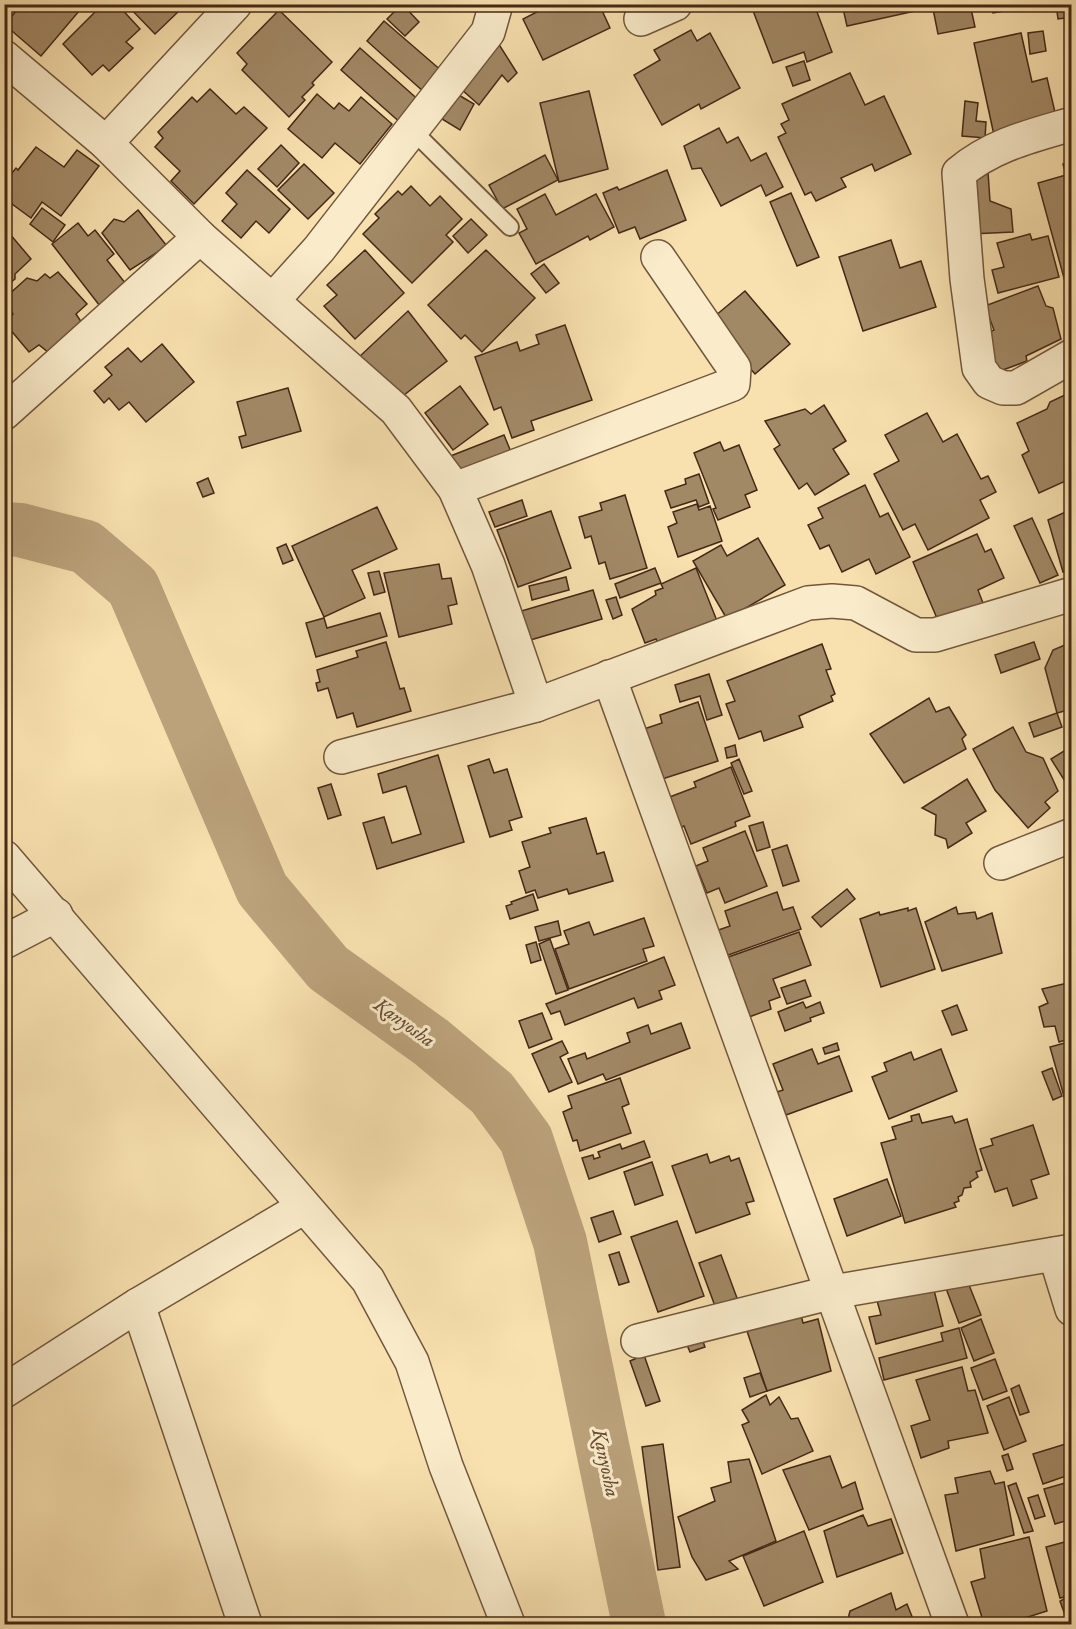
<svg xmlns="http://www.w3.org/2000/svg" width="1076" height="1629" font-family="'IM FELL English',serif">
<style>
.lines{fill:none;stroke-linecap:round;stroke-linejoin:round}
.river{stroke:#bba27b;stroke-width:54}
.building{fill:#a28966;stroke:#442917;stroke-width:1.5}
.lane-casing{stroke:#71573d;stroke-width:20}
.street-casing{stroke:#71573d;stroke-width:36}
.lane{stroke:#faeccb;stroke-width:16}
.street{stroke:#faeccb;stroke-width:33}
.labels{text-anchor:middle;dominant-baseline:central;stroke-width:6;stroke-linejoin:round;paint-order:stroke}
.water-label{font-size:20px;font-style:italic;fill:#684d35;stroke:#faeccb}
</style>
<rect width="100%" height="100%" fill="#f8e1af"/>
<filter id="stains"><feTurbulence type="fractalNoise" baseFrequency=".00333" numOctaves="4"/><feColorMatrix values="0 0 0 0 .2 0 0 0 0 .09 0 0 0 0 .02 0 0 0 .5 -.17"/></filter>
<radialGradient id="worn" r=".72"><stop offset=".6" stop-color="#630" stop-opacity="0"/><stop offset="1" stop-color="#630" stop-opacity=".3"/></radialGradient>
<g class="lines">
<path class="river" d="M4,529L20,530L86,547L133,587L262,889L328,968L431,1042L492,1093L526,1139L560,1242L639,1624"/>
</g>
<g class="building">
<path d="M18,4H85L41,56L5,25L20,6Z"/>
<path d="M103,4H117L140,29L126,42L133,48L109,71L103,65L92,75L63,44Z"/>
<path d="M126,4H173L179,11L155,34Z"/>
<path d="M402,4L419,22L405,36L387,19Z"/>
<path d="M552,4H599L610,28L543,60L523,19Z"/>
<path d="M760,4H814L832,52L807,62L804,52L773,63L752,8Z"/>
<path d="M842,4H919L920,10L847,26Z"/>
<path d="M932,4H970L975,27L938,34Z"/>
<path d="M991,4H1016L1017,9L993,13Z"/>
<path d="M1056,4H1072V17L1058,19Z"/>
<path d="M279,10L332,62L312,83L314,85L302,97L305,100L289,117L242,70L247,64L237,53Z"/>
<path d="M384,21L443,72L425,93L367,41Z"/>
<path d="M691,30L697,41L710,33L740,88L701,109L699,104L662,125L634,75L660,60L654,50Z"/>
<path d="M1043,31L1046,51L1030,54L1028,33Z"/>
<path d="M1021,33L1032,82L1047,78L1057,121L994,135L974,43Z"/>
<path d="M493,35L517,73L508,82L502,75L479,105L460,88Z"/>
<path d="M360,48L422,103L403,125L341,70Z"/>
<path d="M804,61L810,80L793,86L786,67Z"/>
<path d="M850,73L865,105L884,96L911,154L875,171L872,164L841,178L846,187L816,201L811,192L805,195L778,137L786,133L781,124L789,120L782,104Z"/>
<path d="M210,89L236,114L244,107L267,128L194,204L171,181L180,171L155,147L163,138L158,132L192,97L197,102Z"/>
<path d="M589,91L608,169L559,182L540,103Z"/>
<path d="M317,94L334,109L339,103L349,111L361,97L392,124L360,164L335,143L322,158L288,129Z"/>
<path d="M457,94L474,104L460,130L442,119Z"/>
<path d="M965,101L978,103L976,121L986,122L985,138L962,136Z"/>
<path d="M719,128L727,143L738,137L751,161L766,153L783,187L766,196L761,185L721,206L701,168L692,169L684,146Z"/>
<path d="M281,145L299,163L277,187L258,169Z"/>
<path d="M36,147L64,167L77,150L99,166L61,216L42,202L31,218L4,198V183L16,168L18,170Z"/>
<path d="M545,155L558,180L502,209L489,185Z"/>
<path d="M1072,162V287L1067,289L1038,183L1066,175L1063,164Z"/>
<path d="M304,164L334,193L308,219L278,190Z"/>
<path d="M247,170L290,209L269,233L256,221L241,238L222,221L237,204L226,193Z"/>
<path d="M667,170L686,220L640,239L635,227L619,233L603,193L617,187L619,190Z"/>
<path d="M988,172L990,201L1011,209L1013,232L971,234L967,173Z"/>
<path d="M411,186L430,206L440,196L462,219L446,235L453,242L412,283L363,234L379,218L375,214L398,191L402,195Z"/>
<path d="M791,193L819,257L797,266L770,202Z"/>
<path d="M545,194L556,215L596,194L614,227L590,240L588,236L536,264L519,233L527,229L517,209Z"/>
<path d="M42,208L65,225L53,242L30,224Z"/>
<path d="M138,210L167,246L130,270L102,233L114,219L124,222Z"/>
<path d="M471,219L487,235L468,253L453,236Z"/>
<path d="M78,223L88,236L95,230L114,254L107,260L130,289L103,310L52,244Z"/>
<path d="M4,227L31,259L15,274V279L4,288Z"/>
<path d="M1030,234L1032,240L1048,236L1059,277L998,293L992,270L1004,267L997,243Z"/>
<path d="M891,240L900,268L921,261L936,307L863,331L839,257Z"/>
<path d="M365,250L404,293L355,339L324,306L337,295L327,285Z"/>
<path d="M486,250L535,298L482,352L465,335L461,339L428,305Z"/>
<path d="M544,264L559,283L546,293L531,274Z"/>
<path d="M58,272L87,304L76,314L82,323L48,352L39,345L29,352L4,322L13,314L5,298L27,278L37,281L45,274L50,278Z"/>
<path d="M1038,286L1046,306L1053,308L1061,339L1026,356L1027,361L992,374L977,337L994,330L985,306Z"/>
<path d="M745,291L790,344L755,374L709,321Z"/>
<path d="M408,311L447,361L394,403L358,358Z"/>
<path d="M565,325L592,400L531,421L534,430L512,438L501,407L494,410L475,357L517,342L520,351L539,344L536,335Z"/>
<path d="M162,344L194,382L146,422L129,402L119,410L109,398L104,403L94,391L112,375L105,367L128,348L141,362Z"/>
<path d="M460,386L488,424L453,450L425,413Z"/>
<path d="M288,388L301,431L242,448L239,437L246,435L237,402Z"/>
<path d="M1067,394L1072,403V478L1039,493L1022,455L1029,451L1017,423L1047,409L1050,402Z"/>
<path d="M824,405L846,441L833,449L849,474L815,495L807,483L799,489L774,449L780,445L765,421L805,409L811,414Z"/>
<path d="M927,413L943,442L957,434L981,479L988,476L996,492L980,500L989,518L928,550L915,524L903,530L874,474L899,461L885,435Z"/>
<path d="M504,435L511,452L455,473L448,457Z"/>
<path d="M720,442L724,451L739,445L757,490L745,495L750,507L718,520L713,509L716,508L694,453Z"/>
<path d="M699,474L709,503L699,507L696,500L671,508L665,491L686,484L685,479Z"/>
<path d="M208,478L214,493L203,497L197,483Z"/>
<path d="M865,485L880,517L888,513L910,557L876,574L869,559L842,572L829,545L820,549L808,525L823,518L818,508Z"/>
<path d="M625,495L647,568L610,579L605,562L599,564L591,536L585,538L579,517L602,510L600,503Z"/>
<path d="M522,500L527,516L495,527L489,512Z"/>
<path d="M697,504L699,510L710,506L722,541L678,557L668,527L677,523L673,512Z"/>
<path d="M377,507L397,549L352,570L365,598L324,617L292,546Z"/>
<path d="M1072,509V570L1063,572L1048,520Z"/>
<path d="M551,511L571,568L518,587L497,530Z"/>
<path d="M1032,518L1058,575L1040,583L1014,526Z"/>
<path d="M977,534L985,552L991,549L1004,578L978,590L983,603L939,623L913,562Z"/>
<path d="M758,538L785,585L727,619L693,561L721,545L727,556Z"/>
<path d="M286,544L293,560L283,564L277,548Z"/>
<path d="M439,564L442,579L451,578L457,604L448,606L452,624L399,637L384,573Z"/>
<path d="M655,568L661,583L620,598L615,584Z"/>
<path d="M696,568L721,631L661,652L656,639L645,643L632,609L656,595L655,591L663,588L661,584Z"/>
<path d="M379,571L385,592L374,595L368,573Z"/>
<path d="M566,577L569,590L532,600L529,586Z"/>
<path d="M593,590L602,619L527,641L518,612Z"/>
<path d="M616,597L622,615L613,619L606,600Z"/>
<path d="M380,613L387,636L316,657L306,623L324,618L327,628Z"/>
<path d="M386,642L400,689L404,688L411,711L357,727L353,713L337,718L328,688L318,691L316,683L320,682L317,670L358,657L356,651Z"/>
<path d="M1034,642L1040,659L1001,673L995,655Z"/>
<path d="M1072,642V709L1057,713L1045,668L1053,650Z"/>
<path d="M822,644L831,669L826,670L835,694L831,696L833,701L799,716L803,727L764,741L761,731L739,739L726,704L735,701L727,681Z"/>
<path d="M709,674L722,715L707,720L700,696L680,702L675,685Z"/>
<path d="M929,698L936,712L949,707L966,735L962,739L966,749L904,783L870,734Z"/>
<path d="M698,702L718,761L659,780L635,732L662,723L660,715Z"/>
<path d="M1057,713L1062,727L1034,737L1029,723Z"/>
<path d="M1013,727L1026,752L1043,758L1058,791L1045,802L1050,808L1028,828L995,790L973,749Z"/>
<path d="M735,745L737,756L727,758L725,748Z"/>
<path d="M1072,746V784L1068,786L1051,759Z"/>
<path d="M438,755L464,842L377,869L363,823L384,817L392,843L421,834L406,786L383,793L378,774Z"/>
<path d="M489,759L494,773L507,769L522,817L509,821L512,830L490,837L468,766Z"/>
<path d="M739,759L752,791L744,794L731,763Z"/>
<path d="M731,767L750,816L735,822L736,826L691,844L684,826L679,828L667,798L696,787L694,782Z"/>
<path d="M967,779L986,811L966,823L972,833L948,848L946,839L935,835L936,815L922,808Z"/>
<path d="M331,784L341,815L328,819L318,788Z"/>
<path d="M586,818L597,854L604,852L613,881L569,894L567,889L538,898L535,890L526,893L519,871L530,867L522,842L551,833L549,828Z"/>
<path d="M763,822L770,847L757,851L749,826Z"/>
<path d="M745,831L767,886L725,903L719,888L707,893L696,866L708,861L703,848Z"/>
<path d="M787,845L799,881L783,886L772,850Z"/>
<path d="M847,889L855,899L821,927L812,917Z"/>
<path d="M777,892L783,910L793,907L801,929L717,959L707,934L730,926L725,911Z"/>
<path d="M533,894L538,910L510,919L506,906L512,904L511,902Z"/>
<path d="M956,907L958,914L975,912L977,919L992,913L1002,953L942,971L925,922Z"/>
<path d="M908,908V911L916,908L935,969L881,987L860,919L879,912L880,915Z"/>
<path d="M644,918L654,946L643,949L647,961L569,989L555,949L569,944L564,931L589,922L594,935Z"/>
<path d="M558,921L561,935L539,941L535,927Z"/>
<path d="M799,932L811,965L773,979L780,997L769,1001L771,1009L749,1017L717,961Z"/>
<path d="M550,939L568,990L556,994L539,944Z"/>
<path d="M536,942L541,960L531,963L526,945Z"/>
<path d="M664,957L675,985L659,991L662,999L638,1008L634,998L565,1025L560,1011L551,1014L546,1004Z"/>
<path d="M805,980L811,996L787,1004L781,988Z"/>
<path d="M1072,982V1038L1059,1042L1055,1026L1044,1027L1039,1007L1048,1003L1042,989Z"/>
<path d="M803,1002L806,1008L820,1002L824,1013L810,1018L811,1021L785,1031L778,1012Z"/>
<path d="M957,1005L967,1030L952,1035L942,1011Z"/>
<path d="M542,1013L552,1039L529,1048L519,1021Z"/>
<path d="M681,1023L690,1048L606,1080L603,1074L578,1084L568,1059L585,1053L587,1059L630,1042L627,1033L648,1025L651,1034Z"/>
<path d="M562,1041L568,1053L560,1057L572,1082L549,1092L532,1054Z"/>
<path d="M1072,1041V1099L1065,1100L1050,1047Z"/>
<path d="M837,1043L839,1050L825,1054L823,1048Z"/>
<path d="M812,1049L818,1064L839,1056L852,1091L786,1115L777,1092L783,1090L773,1064Z"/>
<path d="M941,1049L957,1091L889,1119L872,1077L887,1071L884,1063L911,1052L914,1060Z"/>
<path d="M1052,1068L1062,1096L1053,1100L1042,1072Z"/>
<path d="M620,1078L629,1104L622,1107L631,1133L580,1151L577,1140L573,1141L563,1112L572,1108L568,1096Z"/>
<path d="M919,1114L922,1123L952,1116L955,1123L967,1119L982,1170L976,1172L978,1177L970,1182L971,1187L964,1188L962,1195L958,1197L959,1201L954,1203L956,1207L905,1223L881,1143L896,1139L892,1127L912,1121L911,1116Z"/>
<path d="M1033,1125L1049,1174L1031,1180L1037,1198L1013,1206L1007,1188L995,1192L980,1149L993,1145L991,1139Z"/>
<path d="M644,1141L650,1157L589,1179L582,1158L593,1155L594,1159L600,1157L598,1152L620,1144L622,1149Z"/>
<path d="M707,1154L710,1163L729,1156L731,1161L739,1158L754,1201L746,1203L750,1214L696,1233L672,1166Z"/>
<path d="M652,1162L663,1195L635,1205L624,1172Z"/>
<path d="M887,1179L901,1216L847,1236L834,1199Z"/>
<path d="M613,1211L621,1234L599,1242L591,1218Z"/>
<path d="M677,1221L704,1296L658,1312L631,1237Z"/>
<path d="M619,1252L629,1282L619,1285L609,1255Z"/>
<path d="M721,1255L737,1298L715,1306L699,1263Z"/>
<path d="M965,1275L981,1315L959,1323L944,1283Z"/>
<path d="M932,1282L943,1326L876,1344L869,1317L881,1315L876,1297Z"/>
<path d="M800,1311L803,1323L818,1319L831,1371L767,1391L744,1322Z"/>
<path d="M981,1319L994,1353L974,1361L961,1328Z"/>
<path d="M959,1328L967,1358L884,1380L879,1358L943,1341L941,1333Z"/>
<path d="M700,1333L705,1347L690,1352L684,1338Z"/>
<path d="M644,1355L660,1401L646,1406L630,1361Z"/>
<path d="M995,1359L1007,1391L983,1400L971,1368Z"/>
<path d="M962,1367L968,1391L975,1390L988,1433L948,1441L949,1448L921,1458L911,1426L930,1420L916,1380Z"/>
<path d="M760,1373L767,1391L750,1397L744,1378Z"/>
<path d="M1019,1385L1029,1412L1020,1415L1011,1389Z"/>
<path d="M766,1395L770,1405L779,1397L791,1419L798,1418L813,1451L762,1474L742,1425L749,1422L742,1410Z"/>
<path d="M1009,1397L1026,1441L1004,1450L987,1406Z"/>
<path d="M1072,1442V1474L1043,1484L1033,1454Z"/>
<path d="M663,1444L680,1567L658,1570L642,1447Z"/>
<path d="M1008,1454L1013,1469L1007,1471L1002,1456Z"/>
<path d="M830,1456L842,1488L855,1482L863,1509L809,1530L783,1470Z"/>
<path d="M749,1459L776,1541L729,1561L738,1569L706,1580L692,1557L678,1517L715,1501L711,1488L731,1482L728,1462Z"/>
<path d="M990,1471L995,1484L1004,1482L1014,1535L956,1551L945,1495L958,1493L955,1478Z"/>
<path d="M1072,1481V1519L1055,1524L1044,1489Z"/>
<path d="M1016,1483L1033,1531L1024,1533L1008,1486Z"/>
<path d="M1038,1495L1045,1516L1035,1519L1028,1498Z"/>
<path d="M863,1515L868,1526L891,1519L903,1553L837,1577L824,1531Z"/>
<path d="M804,1531L823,1582L764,1606L743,1556Z"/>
<path d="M1029,1537L1047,1611L1006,1624H984L971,1582L985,1578L980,1549Z"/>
<path d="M1072,1540V1595L1060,1598L1046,1547Z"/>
<path d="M891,1593L896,1610L907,1604L915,1624H844L843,1621L848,1619L850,1611Z"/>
<path d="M1070,1596L1072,1612L1065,1615L1060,1601Z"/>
</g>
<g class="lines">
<defs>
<path id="lane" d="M411,129L510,227"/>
<g id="street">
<path d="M641,19L675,4"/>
<path d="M4,57L106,143L200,237L396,410L455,489L488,565L536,705"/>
<path d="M1072,124C1031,136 992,145 959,173L967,279L979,368L989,382L1003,388H1016L1072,356"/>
<path d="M106,143L235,4"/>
<path d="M273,300L319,249L488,32L496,4"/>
<path d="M4,413L200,237"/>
<path d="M455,489L733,384L734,368L658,257"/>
<path d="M609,677L952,1624"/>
<path d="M341,757L536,705L808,603L832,601L856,603L916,635H935L1072,594"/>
<path d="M4,857L368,1280L412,1362L446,1466L508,1624"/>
<path d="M1001,863L1072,835"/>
<path d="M4,942L56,915"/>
<path d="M1055,1254L1072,1309"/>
<path d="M138,1305L245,1624"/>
<path d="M638,1341L833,1292L1072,1251"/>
<path d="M4,1391L138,1305L304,1207"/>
</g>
</defs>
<use href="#lane" class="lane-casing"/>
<use href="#street" class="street-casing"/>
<use href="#lane" class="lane"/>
<use href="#street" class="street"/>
</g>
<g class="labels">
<g class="water-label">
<text transform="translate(404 1023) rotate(36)">Kanyosha</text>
<text transform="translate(605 1463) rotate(78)">Kanyosha</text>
</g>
</g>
<rect width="1076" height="1629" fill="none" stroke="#f8e1af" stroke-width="24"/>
<rect x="6" y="6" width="1064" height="1617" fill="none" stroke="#442917" stroke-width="3"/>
<rect x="12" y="12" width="1052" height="1605" fill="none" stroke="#442917" stroke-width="1.5"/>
<rect width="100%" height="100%" filter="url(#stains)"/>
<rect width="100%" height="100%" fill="url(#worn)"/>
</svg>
